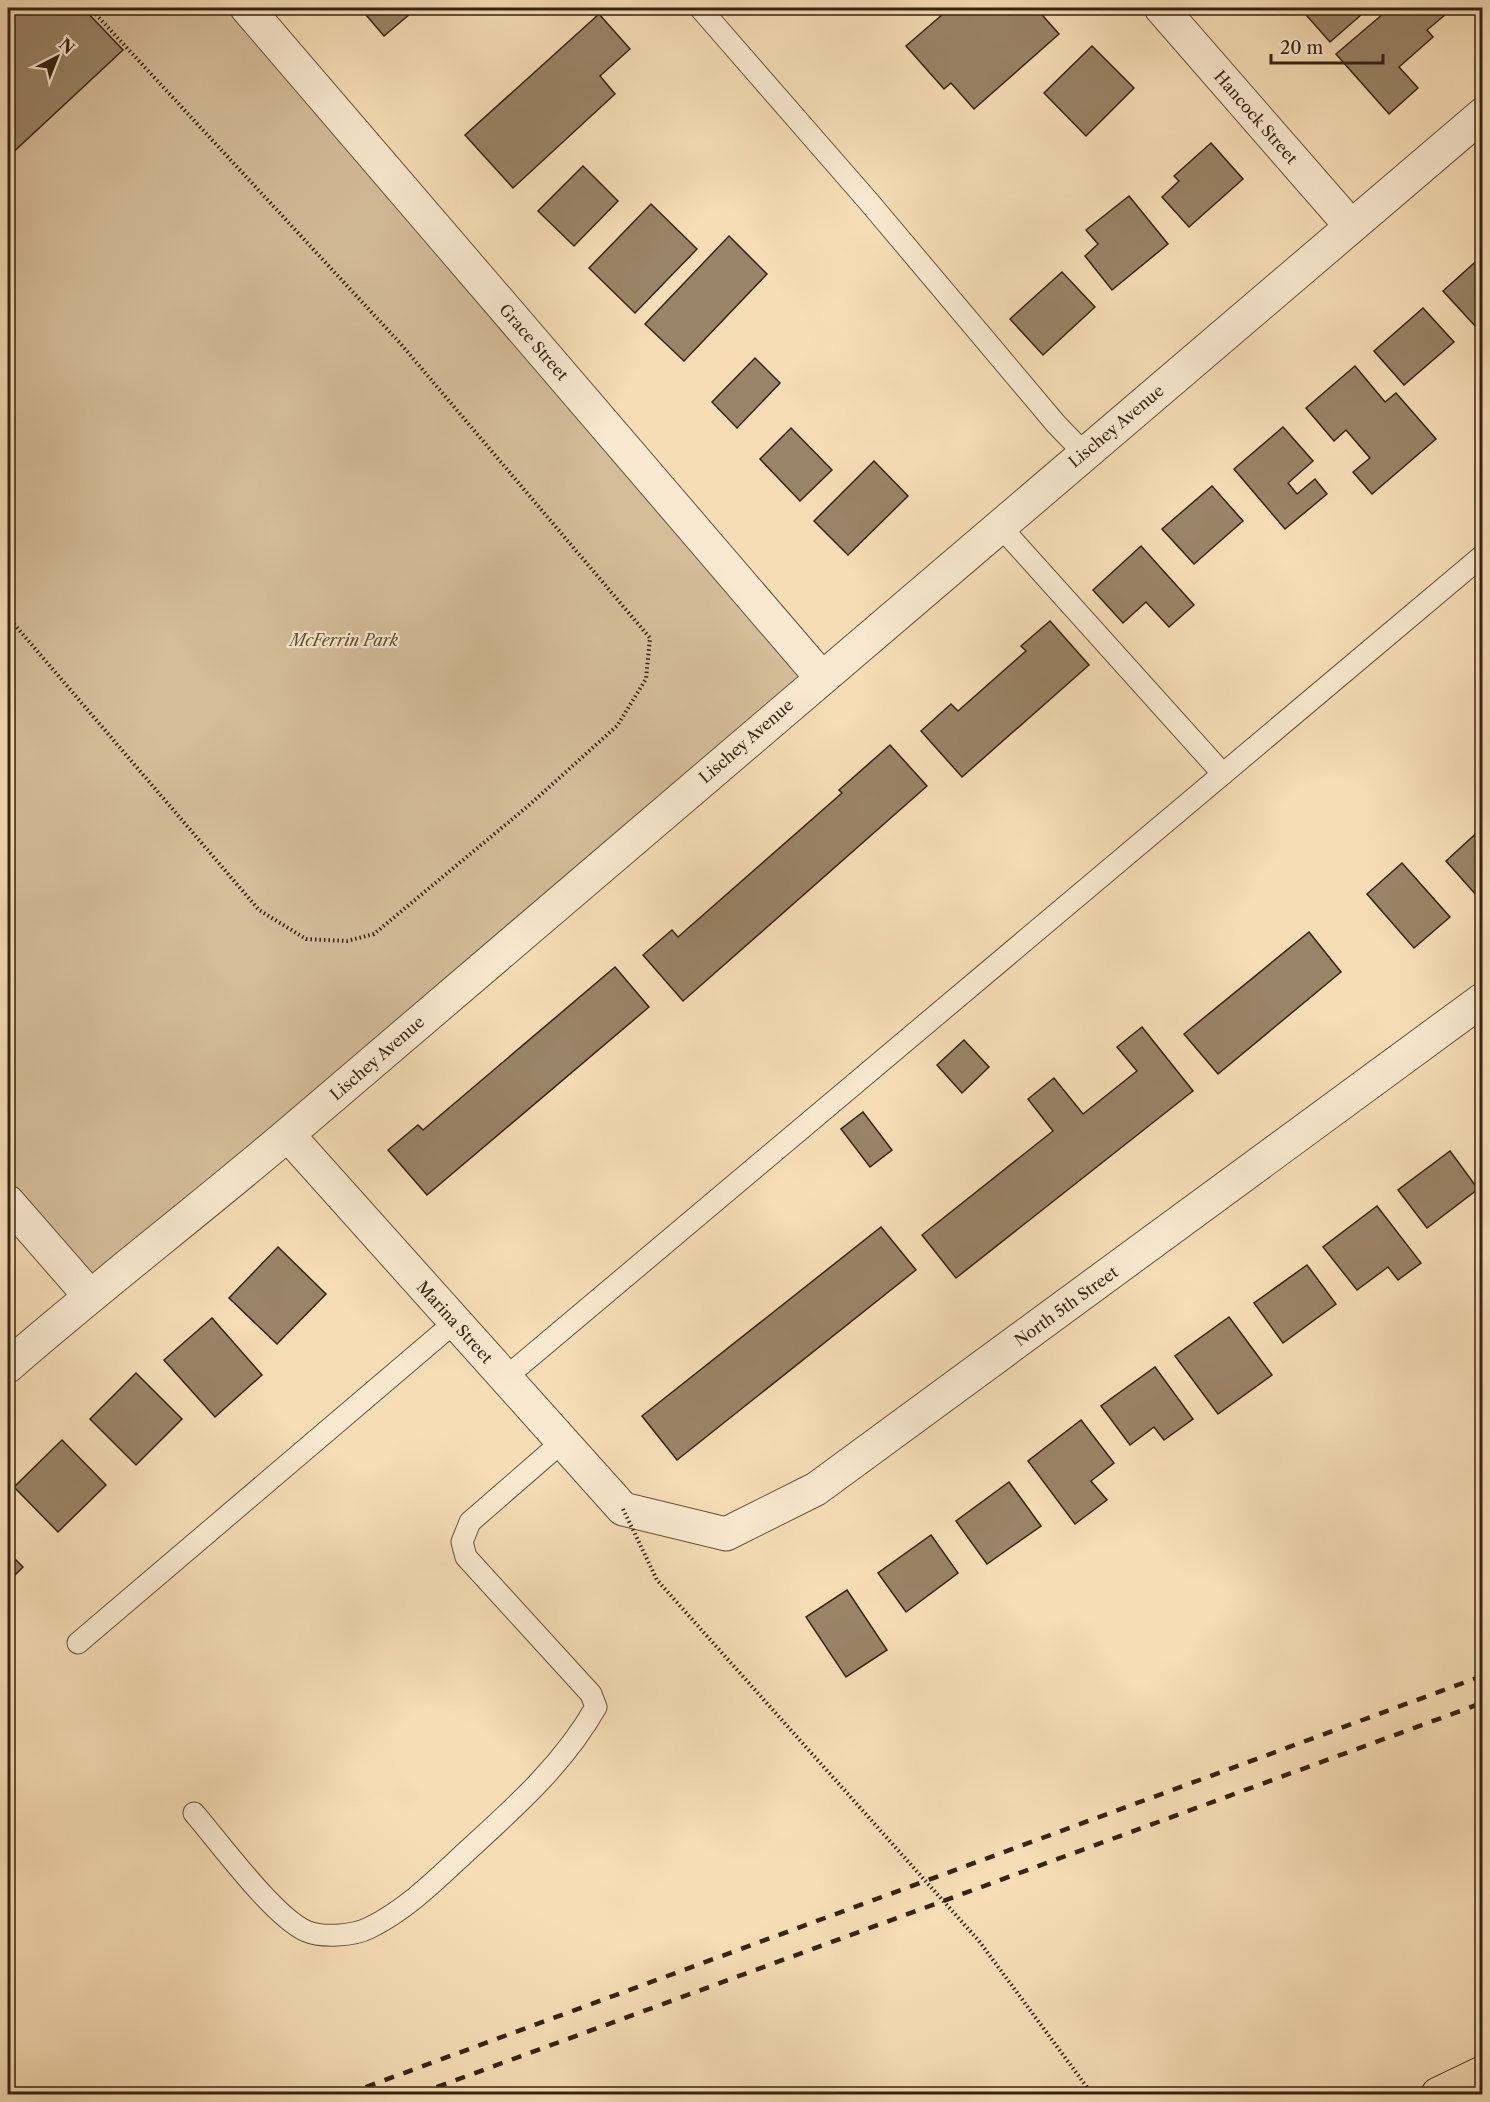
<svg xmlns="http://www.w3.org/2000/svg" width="1490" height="2102" font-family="'Libre Caslon Text',serif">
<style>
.green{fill:#d5bd9a;stroke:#867056;stroke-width:1.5}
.building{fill:#9a8467;stroke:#362312;stroke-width:1.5}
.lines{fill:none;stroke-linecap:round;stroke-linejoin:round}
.service-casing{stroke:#66523b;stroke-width:23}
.minor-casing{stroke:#66523b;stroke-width:35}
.tertiary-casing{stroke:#66523b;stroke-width:35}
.motorway-casing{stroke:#362312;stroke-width:35}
.path{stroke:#362312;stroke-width:4;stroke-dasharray:1.5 3;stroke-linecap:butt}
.service{stroke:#f9e9d0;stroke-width:21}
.minor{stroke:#f9e9d0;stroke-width:33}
.tertiary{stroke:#f9e9d0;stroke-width:33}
.motorway{stroke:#f6ddb6;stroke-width:33}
.rail{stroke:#362312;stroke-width:4.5;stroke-dasharray:10 10;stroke-linecap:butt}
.path-bridge{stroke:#362312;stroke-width:4;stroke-dasharray:1.5 3;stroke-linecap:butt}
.labels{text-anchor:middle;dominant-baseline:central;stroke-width:4.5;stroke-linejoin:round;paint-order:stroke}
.street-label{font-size:16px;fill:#362312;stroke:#f9e9d0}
.park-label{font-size:16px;font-style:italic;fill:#5e4a34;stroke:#f9e9d0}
</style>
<rect width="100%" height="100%" fill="#f6ddb6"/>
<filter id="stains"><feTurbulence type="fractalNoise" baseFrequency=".00333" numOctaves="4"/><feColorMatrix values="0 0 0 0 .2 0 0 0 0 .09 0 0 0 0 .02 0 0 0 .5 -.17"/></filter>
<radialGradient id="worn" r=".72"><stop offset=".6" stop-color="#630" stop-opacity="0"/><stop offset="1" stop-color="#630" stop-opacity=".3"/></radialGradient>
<path class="green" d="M8,8H240L821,677L89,1295L8,1202Z"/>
<g class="building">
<path d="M8,8H83L123,50L8,157Z"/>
<path d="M360,8H417L384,36Z"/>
<path d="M950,8H1036L1059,34L974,109L951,83L944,89L906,46Z"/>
<path d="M1300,8H1369L1330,42Z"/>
<path d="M1390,8H1440L1446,14L1427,30L1433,37L1399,67L1418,88L1389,114L1336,54Z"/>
<path d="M599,14L630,49L600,76L615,94L513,188L465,135Z"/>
<path d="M1092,46L1134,88L1086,136L1044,93Z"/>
<path d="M1211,143L1243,179L1189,227L1162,197L1179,181L1174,176Z"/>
<path d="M583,166L618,201L574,246L538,211Z"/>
<path d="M1129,196L1168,244L1112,290L1085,256L1098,244L1086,230Z"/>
<path d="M651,204L697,249L635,313L589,268Z"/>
<path d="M729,236L767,274L684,361L645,324Z"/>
<path d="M1482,256V322L1476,327L1443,291Z"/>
<path d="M1062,272L1095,307L1043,355L1010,319Z"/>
<path d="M1423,308L1454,342L1404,385L1374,351Z"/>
<path d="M755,358L780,383L737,428L712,402Z"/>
<path d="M1355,366L1385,402L1396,393L1436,439L1372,494L1353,472L1370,458L1346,430L1334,441L1306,408Z"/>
<path d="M1283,427L1313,461L1288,483L1297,494L1315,479L1327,494L1285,529L1234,469Z"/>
<path d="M791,428L832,470L800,501L760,459Z"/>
<path d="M874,461L908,496L848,555L814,521Z"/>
<path d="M1212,486L1243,521L1194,564L1162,529Z"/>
<path d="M1141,546L1194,605L1169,627L1146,602L1123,623L1093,590Z"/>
<path d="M1050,621L1089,665L962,777L921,731L951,704L958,711L1026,651L1021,646Z"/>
<path d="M890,745L927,786L683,1001L643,955L672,930L678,937L842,793L839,790Z"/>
<path d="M1482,828V891L1477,896L1446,861Z"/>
<path d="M1402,863L1450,917L1414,948L1367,894Z"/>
<path d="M1309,932L1341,972L1218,1074L1184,1034Z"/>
<path d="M615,967L649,1007L427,1195L388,1150L418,1125L423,1130Z"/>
<path d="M1142,1027L1193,1091L956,1278L922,1235L1053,1131L1028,1099L1054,1078L1083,1114L1137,1071L1117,1047Z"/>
<path d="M964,1040L989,1067L962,1093L937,1065Z"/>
<path d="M863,1112L892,1150L870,1167L841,1129Z"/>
<path d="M1450,1151L1478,1189L1427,1228L1398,1190Z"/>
<path d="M1377,1206L1421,1263L1398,1280L1388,1267L1357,1290L1323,1247Z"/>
<path d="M881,1227L916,1270L677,1460L642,1416Z"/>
<path d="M278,1247L326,1294L277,1344L229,1298Z"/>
<path d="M1307,1265L1336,1304L1283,1343L1254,1303Z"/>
<path d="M1229,1317L1272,1375L1218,1414L1175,1356Z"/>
<path d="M212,1318L262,1375L215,1417L164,1360Z"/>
<path d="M1155,1367L1193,1419L1164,1440L1154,1427L1130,1445L1101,1406Z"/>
<path d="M136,1373L182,1419L136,1465L90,1419Z"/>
<path d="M1081,1420L1114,1463L1091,1481L1107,1500L1075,1524L1028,1461Z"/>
<path d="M62,1440L106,1485L58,1532L14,1487Z"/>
<path d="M1009,1482L1041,1526L987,1564L956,1521Z"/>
<path d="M931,1535L958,1573L906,1612L878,1573Z"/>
<path d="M8,1552L23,1567L8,1582Z"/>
<path d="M847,1590L887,1650L846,1677L806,1617Z"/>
</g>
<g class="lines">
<defs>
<g id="service">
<path d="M700,8L869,202L1056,424L1084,453"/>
<path d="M999,525L1223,774"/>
<path d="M505,1378L1482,556"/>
<path d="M78,1643L455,1322"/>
<path d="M194,1813C219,1842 274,1917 306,1931C322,1938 353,1936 369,1928C406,1910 436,1880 466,1852C514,1808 563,1765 596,1707L591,1694L466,1557L462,1542L470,1522L562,1442"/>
</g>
<g id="minor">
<path d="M247,8L821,677"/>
<path d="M1161,8L1351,226"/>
<path d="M288,1135L623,1509L726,1534L816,1489L1482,1000"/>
<path d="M8,1202L89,1295"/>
</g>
<path id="tertiary" d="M8,1366C101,1285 198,1211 292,1131C690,793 1084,451 1482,115"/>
<path id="motorway" d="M1438,2094L1482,2073"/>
</defs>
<use href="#service" class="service-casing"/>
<use href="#minor" class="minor-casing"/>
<use href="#tertiary" class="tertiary-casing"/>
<use href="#motorway" class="motorway-casing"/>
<path class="path" d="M8,617L259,910L306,939L347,941L374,934L528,806L617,726L646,679L650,638L400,343L90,8"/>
<use href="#service" class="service"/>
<use href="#minor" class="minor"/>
<use href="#tertiary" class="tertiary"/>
<use href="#motorway" class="motorway"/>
<g class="rail">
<path d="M347,2094L1482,1676"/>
<path d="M418,2094L1482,1703"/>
</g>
<path class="path-bridge" d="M623,1509L657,1580L979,1941L1092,2094"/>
</g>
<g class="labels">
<g class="street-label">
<text transform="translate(1256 117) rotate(49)">Hancock Street</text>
<text transform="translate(534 342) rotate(49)">Grace Street</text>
<text transform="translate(1116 426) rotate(-40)">Lischey Avenue</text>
<text transform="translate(746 741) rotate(-41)">Lischey Avenue</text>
<text transform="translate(377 1058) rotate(-41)">Lischey Avenue</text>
<text transform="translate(1066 1306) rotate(-36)">North 5th Street</text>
<text transform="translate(455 1322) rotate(48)">Marina Street</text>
</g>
<g class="park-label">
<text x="344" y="640">McFerrin Park</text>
</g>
</g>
<rect width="1490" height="2102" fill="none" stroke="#f6ddb6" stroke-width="30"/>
<rect x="9" y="9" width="1472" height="2084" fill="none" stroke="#362312" stroke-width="3"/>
<rect x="15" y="15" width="1460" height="2072" fill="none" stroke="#362312" stroke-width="1.5"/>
<g transform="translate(57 57) rotate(42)" stroke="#f9e9d0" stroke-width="4.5" paint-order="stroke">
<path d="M0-4.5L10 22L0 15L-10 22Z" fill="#362312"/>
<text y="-9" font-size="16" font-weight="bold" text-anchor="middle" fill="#362312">N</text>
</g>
<path d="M1271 54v9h112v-9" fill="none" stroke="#362312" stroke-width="3"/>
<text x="1280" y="54" font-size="18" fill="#362312" stroke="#f9e9d0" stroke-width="4.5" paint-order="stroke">20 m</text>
<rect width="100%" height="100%" filter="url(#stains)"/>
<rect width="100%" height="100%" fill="url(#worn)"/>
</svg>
